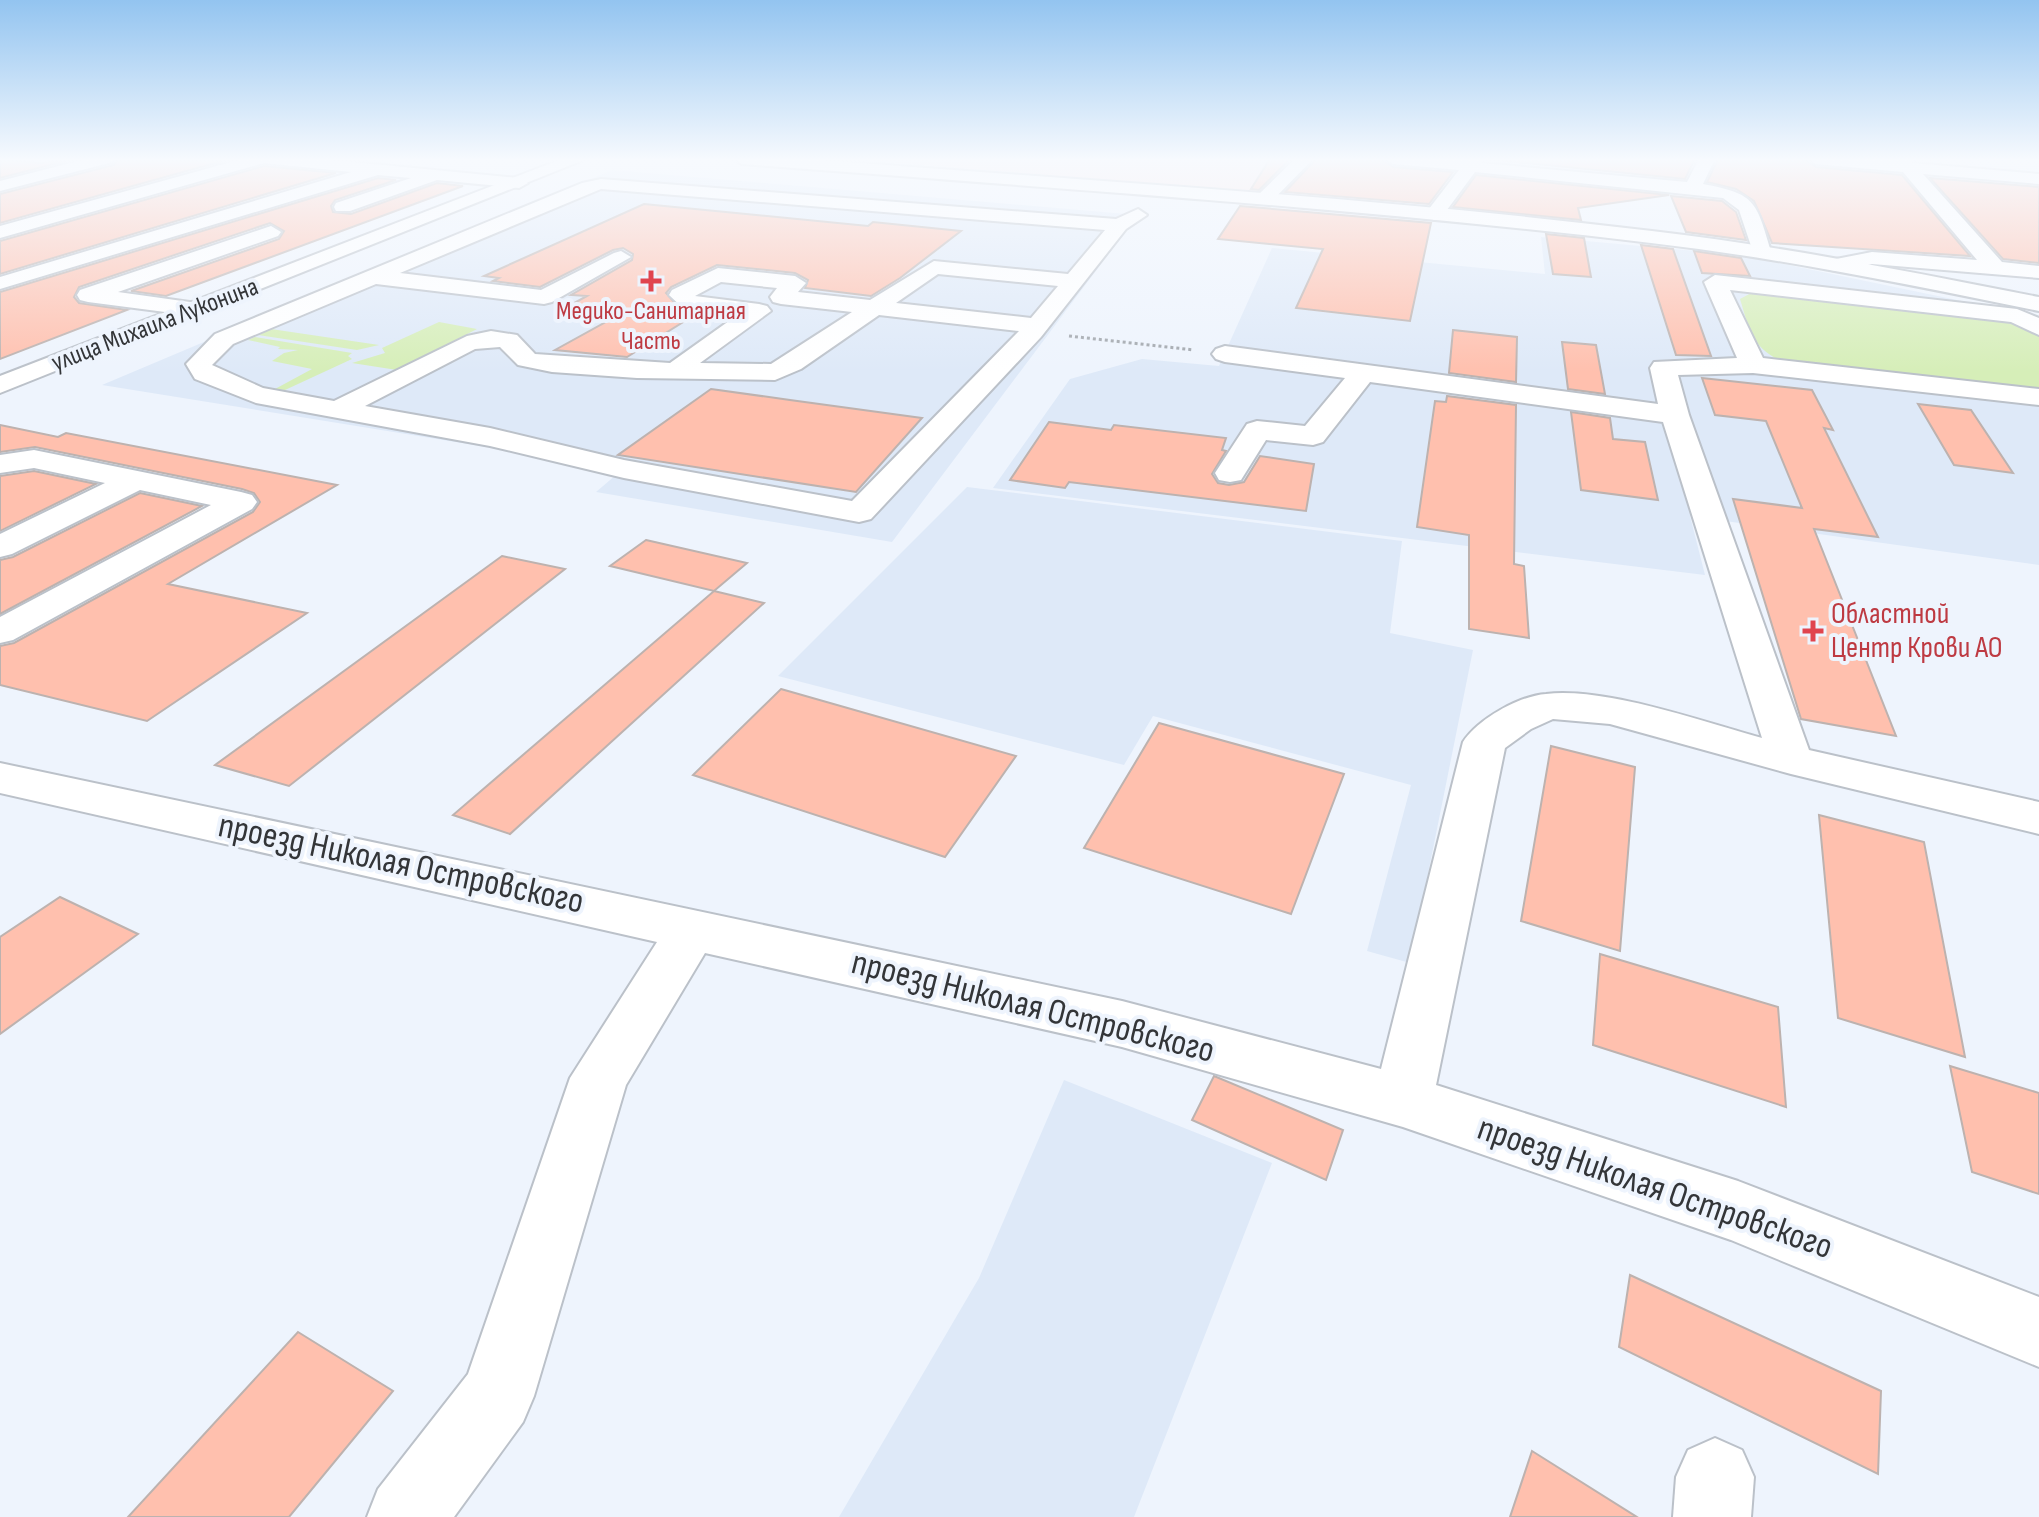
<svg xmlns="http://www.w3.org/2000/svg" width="2039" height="1517" font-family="'Sofia Sans Condensed',sans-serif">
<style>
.commercial{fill:#fde2e1}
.built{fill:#dee9f8}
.green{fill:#d6eeb8}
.building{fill:#ffc0ae;stroke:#bdb2af;stroke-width:2}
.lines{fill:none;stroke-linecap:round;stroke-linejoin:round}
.minor-casing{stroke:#bbc1c9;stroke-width:4}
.major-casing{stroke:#bbc1c9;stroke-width:4}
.path{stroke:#a1a6ac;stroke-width:3;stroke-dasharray:3 3;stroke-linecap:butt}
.minor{fill:#fff;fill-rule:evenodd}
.major{fill:#fff;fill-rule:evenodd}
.health-dot{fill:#e0444e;stroke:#eef4fd;stroke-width:3}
.labels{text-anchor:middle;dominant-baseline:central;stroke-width:8;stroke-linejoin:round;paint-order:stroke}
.far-health-label{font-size:26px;fill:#be3a42;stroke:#eef4fd}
.far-street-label{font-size:26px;fill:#333538;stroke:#eef4fd}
.health-label{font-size:30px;fill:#be3a42;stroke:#eef4fd;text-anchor:start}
.near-street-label{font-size:36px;fill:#333538;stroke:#eef4fd}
</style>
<rect width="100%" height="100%" fill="#eef4fd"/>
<path class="commercial" d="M854,159H1293L1256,193Z"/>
<g class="built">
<path d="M612,170L1138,215L892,542L596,492L623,469L102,385Z"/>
<path d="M1541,237L1741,255L2039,317V565L1690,516L1705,575L993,488L1070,379L1142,359L1219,366L1272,248L1545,274Z"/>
<path d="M967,487L1402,541L1390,633L1473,650L1410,963L1367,951L1411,785L1153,716L1124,765L778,676Z"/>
<path d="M1064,1080L1272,1163L1134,1517H839L979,1278Z"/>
</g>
<g class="green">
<path d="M1753,292L1964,311L2021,324L2039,335V393L1780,361C1750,344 1750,331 1740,299Z"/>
<path d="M439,322L477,329L397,370L352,363L385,353L382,348Z"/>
<path d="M271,329L379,345L357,350L258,335Z"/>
<path d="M255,337L352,353L348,356L352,359L285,390L275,389L312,369L272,361L284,353L298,350L278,349L280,347L248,340Z"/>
</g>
<g class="building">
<path d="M0,159L41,163L73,159L0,178Z"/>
<path d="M118,159L226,160L0,223V194L114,165Z"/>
<path d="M1270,159H1290L1259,190L1251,189Z"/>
<path d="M1316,159H1382L1393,167L1453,172L1429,204L1285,192Z"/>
<path d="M1487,159H1695L1685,179Z"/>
<path d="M1718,159H1805L1816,167L1902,175L1970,256L1772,243L1754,201L1736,189L1707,182Z"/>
<path d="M264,166L336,173L0,274V241Z"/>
<path d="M1476,175L1669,195L1578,208L1581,220L1453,207Z"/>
<path d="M378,178L396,180L335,200L331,206L333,212L351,214L437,183L463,186L166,296L131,291L279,239L284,231L270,223L79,287L74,297L79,303L127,310L0,359V292Z"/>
<path d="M1930,178L2039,187V263L2003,259Z"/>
<path d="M1671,196L1722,201L1736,212L1746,240L1686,232Z"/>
<path d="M644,204L868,226L873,222L961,231L900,278L871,296L805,288L808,280L795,273L717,265L671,287L666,293L683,312L696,314L627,357L555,350L611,319L558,312L587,296L571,295L632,260L633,254L623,248L613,250L540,287L493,281L499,278L484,276Z"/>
<path d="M1240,206L1431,223L1410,321L1296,308L1323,249L1218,239Z"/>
<path d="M1546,234L1584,238L1591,277L1553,274Z"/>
<path d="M1641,245L1673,249L1711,356L1676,355Z"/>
<path d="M1694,251L1741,258L1750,276L1702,273Z"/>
<path d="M1453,330L1517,337L1516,382L1449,373Z"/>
<path d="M1562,342L1596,345L1605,394L1568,389Z"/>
<path d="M1702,378L1812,390L1833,430L1824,428L1878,537L1814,529L1896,736L1801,719L1733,499L1802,508L1766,421L1715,415Z"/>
<path d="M711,389L790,400L922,418L856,492L618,455Z"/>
<path d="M1447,396L1516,405L1514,564L1524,566L1529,638L1469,629V535L1417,527L1435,401L1446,402Z"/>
<path d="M1918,404L1971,410L2013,473L1954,465Z"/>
<path d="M1571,412L1610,418L1613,439L1645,442L1658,500L1581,490Z"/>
<path d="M1049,422L1111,430L1114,425L1226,438L1222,450L1226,451L1212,474L1218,483L1229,485L1244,482L1260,456L1314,464L1306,511L1069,482L1065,488L1010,480Z"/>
<path d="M0,425L58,437L66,433L337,485L168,584L307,613L147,721L0,685V646L14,643L253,512L260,502L254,493L242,489L35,447L0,452Z"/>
<path d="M34,471L96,484L0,531V476Z"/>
<path d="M140,493L202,506L0,614V560L13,557Z"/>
<path d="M646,540L747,563L714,591L610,566Z"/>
<path d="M502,556L565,569L289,786L215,765Z"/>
<path d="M714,591L764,603L510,834L453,815Z"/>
<path d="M781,689L1016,756L945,857L693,775Z"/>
<path d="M1159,723L1344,774L1291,914L1084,848Z"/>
<path d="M1551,746L1635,767L1620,951L1521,921Z"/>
<path d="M1819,815L1924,842L1965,1057L1838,1018Z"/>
<path d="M60,897L138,934L0,1034V937Z"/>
<path d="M1600,954L1778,1007L1786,1107L1593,1045Z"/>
<path d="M1950,1066L2039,1093V1194L1972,1172Z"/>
<path d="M1214,1076L1343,1130L1326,1180L1192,1120Z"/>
<path d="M1630,1275L1881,1391L1878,1474L1619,1347Z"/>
<path d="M298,1332L393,1391L289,1517H128Z"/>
<path d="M1532,1451L1637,1517H1510Z"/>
</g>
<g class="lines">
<defs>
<g id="minor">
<path d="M86,159H115L113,162L0,191V181Z"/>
<path d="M242,159H321L519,178L528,183L519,188L437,180L350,211H336L334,207L336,203L411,178L378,175L0,289V277L351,172L264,163L0,238V226Z"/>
<path d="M1295,159H1313L1269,204H1257L1254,200L1257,196Z"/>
<path d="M1385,159H1484L1482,163L1687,182L1699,159H1715L1703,184C1757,194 1756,202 1771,251L1768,255H1754L1739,210L1723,198L1475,172L1441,218L1434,220L1425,214L1459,170L1393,164Z"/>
<path d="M1808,159H1910L1913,163L2039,174V184L1923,174L2002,262L2039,266V278L1872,264L1839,271L1831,270L1828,265L1831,260L1872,252L1977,260L1903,172L1816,164Z"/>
<path d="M601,179L1116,219L1138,209L1147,215L1126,229L1041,337L871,519L859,522L624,478L490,446L256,403L195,379L186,364L215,334L582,183ZM601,189L1105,230L1068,274L934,261L870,300L798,292L806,283L795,276L718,268L672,290L669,295L685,310L736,316L670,363L535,354L517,335L491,331L467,336L334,401L263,388L212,365L233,344L376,284L544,304L552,302L631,257L621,251L614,253L541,290L400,273ZM938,274L1058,286L1031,318L896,303ZM721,282L777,288L770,297L773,302L781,304L852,312L771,364L700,363L771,311L767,306L759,304L695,296ZM879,315L1019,331L852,501L624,460L490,428L365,406L475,349L500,347L518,365L552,372L637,378L775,380L801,369Z"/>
<path d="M271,226L281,232L278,236L118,292L204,304L208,309L204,314L196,316L88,302L80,300L77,295L80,290Z"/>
<path d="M1715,275L2017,309L2039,318V335L2011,322L1730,290L1763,358L2039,389V405L1753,373L1678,375L1689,415L1809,750L2039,802V834L1791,774L1610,724L1553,719L1531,729L1505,748L1436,1085L1738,1181L2039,1297V1367L1731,1240L1403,1127L1122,1047L705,953L626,1085L534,1396L523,1422L454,1517H367L378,1489L468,1374L570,1078L657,942L0,793V763L1122,1001L1381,1069L1463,742C1478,719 1519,696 1546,694C1606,687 1703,722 1762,738L1663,422L1370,382L1323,442L1313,445L1266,440L1241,480L1230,482L1219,480L1215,473L1247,424L1257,421L1305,426L1345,378L1225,362L1216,359L1212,354L1216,349L1225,346L1658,404L1650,368L1654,362L1737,358L1704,282Z"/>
<path d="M34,450L241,492L252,495L257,502L252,509L13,640L0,643V617L211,505L140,490L12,554L0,557V534L105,483L34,468L0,473V455Z"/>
<path d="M1715,1438L1742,1450L1754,1477L1751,1517H1673L1676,1477L1688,1450Z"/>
</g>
<g id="major">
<path d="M562,159H586L0,393V376Z"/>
<path d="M734,159H808C1090,181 1372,197 1652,231C1782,246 1911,272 2039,297V311C1910,285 1781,258 1651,243C1349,207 1045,188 742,164Z"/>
</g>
</defs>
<use href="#minor" class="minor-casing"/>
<use href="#major" class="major-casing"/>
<path class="path" d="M1069,336L1194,350"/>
<use href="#minor" class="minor"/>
<use href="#major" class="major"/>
</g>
<linearGradient id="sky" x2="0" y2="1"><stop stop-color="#93c4f0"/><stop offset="0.43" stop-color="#f7fafe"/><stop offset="1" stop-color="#f7fafe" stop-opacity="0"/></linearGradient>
<rect width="2039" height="372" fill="url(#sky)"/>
<g class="health-dot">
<path d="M647 269h8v8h8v8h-8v8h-8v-8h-8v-8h8z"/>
<path d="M1809 619h8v8h8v8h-8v8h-8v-8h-8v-8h8z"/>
</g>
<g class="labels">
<g class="far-health-label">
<text x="651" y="311">Медико-Санитарная<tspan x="651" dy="30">Часть</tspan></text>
</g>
<g class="far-street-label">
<text transform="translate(155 325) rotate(-21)">улица Михаила Луконина</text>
</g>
<g class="health-label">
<text x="1831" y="614">Областной<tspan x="1831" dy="34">Центр Крови АО</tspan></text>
</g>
<g class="near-street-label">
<text transform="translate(401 864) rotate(12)">проезд Николая Островского</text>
<text transform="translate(1033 1007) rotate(14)">проезд Николая Островского</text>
<text transform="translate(1655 1188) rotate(19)">проезд Николая Островского</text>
</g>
</g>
</svg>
